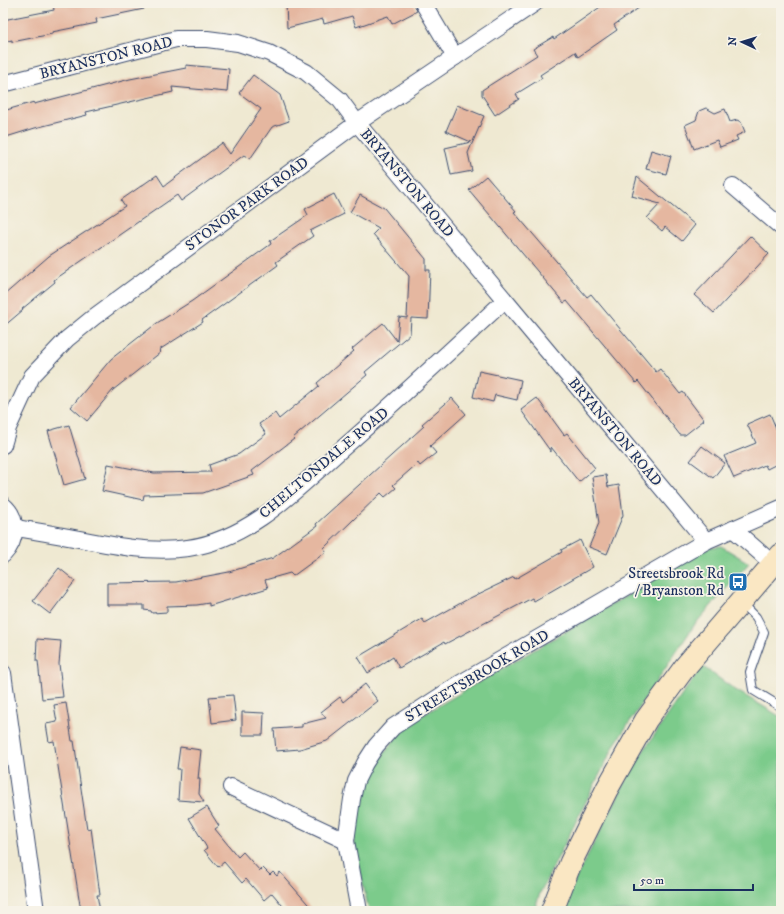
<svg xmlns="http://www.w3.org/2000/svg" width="784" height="914" font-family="'IM FELL DW Pica',serif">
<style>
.green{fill:#7ccb8b;stroke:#4c7d74}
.building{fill:#e5b7a0}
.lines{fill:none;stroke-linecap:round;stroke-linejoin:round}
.service-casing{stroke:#3b4b6f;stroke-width:10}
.minor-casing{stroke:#3b4b6f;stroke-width:18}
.secondary-casing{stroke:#3b4b6f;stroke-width:24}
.service{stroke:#fff;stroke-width:8}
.minor{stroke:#fff;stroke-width:16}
.secondary{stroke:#fae7c3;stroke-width:22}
.labels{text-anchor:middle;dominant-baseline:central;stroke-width:3.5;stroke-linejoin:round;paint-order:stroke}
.street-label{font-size:15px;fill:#1b2f5e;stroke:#f7f3e8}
.poi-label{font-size:15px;fill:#1b2f5e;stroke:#f7f3e8;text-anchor:end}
</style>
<rect width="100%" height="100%" fill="#f7f3e8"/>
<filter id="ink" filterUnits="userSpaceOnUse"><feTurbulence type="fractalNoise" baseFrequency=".025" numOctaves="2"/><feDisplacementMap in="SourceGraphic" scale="8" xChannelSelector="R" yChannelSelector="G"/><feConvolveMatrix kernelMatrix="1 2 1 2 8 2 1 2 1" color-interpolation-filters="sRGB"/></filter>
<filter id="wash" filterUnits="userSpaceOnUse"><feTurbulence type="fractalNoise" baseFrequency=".012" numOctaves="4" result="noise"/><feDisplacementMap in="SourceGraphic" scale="16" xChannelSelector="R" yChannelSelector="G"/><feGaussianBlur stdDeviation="0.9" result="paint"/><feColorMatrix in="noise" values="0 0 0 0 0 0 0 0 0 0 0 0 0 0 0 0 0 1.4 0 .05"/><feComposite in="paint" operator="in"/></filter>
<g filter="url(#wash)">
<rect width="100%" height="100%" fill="#efe9d2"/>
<g class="green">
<path d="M721,546L749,563L695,624L615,744L540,893L534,911H369L353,839L362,791L380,759L398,735L416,719L710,547Z"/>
<path d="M702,666L734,689L781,717V911H564L574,882L635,763Z"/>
</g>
<g id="blocks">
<g class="building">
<path d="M53,3H143L144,9L96,19L97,23L52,32V34L12,42V40L3,42V20L54,10Z"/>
<path d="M286,3H414L417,11L392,24L388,16L356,27L352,16L324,24L323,19L287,28Z"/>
<path d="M606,3H646L614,25L617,30L578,57L575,52L540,75L542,78L516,94L519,99L495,115L482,95V90L537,55L533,49L553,37L554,39Z"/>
<path d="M186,65L229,69L227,92L172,87L173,92L86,112L87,115L35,128L3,138V111L34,102V104L130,79L186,68Z"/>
<path d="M253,75L280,95L289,121L272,127L250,159L244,155L181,201L177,195L54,280L55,282L22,309L23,310L3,327V296L49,256L125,206L121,200L157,175L164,186L222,143L230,154L261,109L239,93Z"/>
<path d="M457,105L484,116L468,153L472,171L451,175L445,148L471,142L446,131Z"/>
<path d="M706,108L715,113L725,109L730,122L737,120L741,122L745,132L736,136L738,140L720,147L717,140L694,149L685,125L696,120L699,111Z"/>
<path d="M651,150L671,156L666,174L646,169Z"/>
<path d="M486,176L516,211L514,212L587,297L591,294L656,372L660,369L680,394L683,392L704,420L685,435H680L638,381L636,383L567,301L564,303L469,190Z"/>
<path d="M637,177L695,225L682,241L665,227L662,231L647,218L660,204L632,196Z"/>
<path d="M334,194L344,214L310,231L313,236L276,262L278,265L202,320L203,322L159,350L161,352L113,390L87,421L71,407L111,359L157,323L192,301L271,244L270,241L308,215L305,209Z"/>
<path d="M360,195L384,208L426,259V270H430L428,319L411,318L410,334L365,372L367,375L293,438L294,439L252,471L254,475L203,493L144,495L143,500L102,491L108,464L154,473L211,472L209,465L239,454L266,434L259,424L275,413L279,419L319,386L317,383L354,351L352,349L383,323L397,341L399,317L407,318L409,276L373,234L379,228L350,212Z"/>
<path d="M750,236L769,254L714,313L694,295Z"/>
<path d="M479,371L521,380L517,400L495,395L493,402L473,397Z"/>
<path d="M452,398L466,414L430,446L436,453L420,466L418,463L393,485L396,488L385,497L381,493L324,548L326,552L293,576L290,573L265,580L268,588L209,606V603L197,605L167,606V612L152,613L151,611L144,610V605H107V583L176,582L229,572L273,558L317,526L316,524L424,426L422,424Z"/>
<path d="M537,398L564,435L567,433L595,468L579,482L551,447V452L521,410Z"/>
<path d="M770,414L781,440V462L767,469L765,465L734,478L724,456L756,443L747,424Z"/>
<path d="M69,425L85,479L64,485L48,431Z"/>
<path d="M702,446L725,463L713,478L690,461Z"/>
<path d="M606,475L608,487L619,485L623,515L607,554L589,547L599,523L592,477Z"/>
<path d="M580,540L593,567L534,601L532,598L445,644L444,642L399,668L393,657L368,673L358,657L422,619L425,623L468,599L514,577L515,579L562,552L561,550Z"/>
<path d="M59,568L75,581L50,614L33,601Z"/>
<path d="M37,639L61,641L59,664L63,697L42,699L38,661H36Z"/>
<path d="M365,684L378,701L327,741L300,749L276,751L274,729L302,727V724L326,718L321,712L340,697L343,702Z"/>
<path d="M233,695L236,720L212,723L209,697Z"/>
<path d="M66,703L72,741H74L87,829L91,828L100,895H97L100,911H81L54,741L49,742L46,724L57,722L54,705Z"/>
<path d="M242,712L264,713L263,735H242Z"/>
<path d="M180,747L201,750L198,779H200L199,794L204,802L178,800L180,769H177Z"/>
<path d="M207,807L219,826L215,829L238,857L243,852L260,871L263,868L270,875L273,872L277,876L280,872L314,911H287L272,893L264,900L246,879L242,883L224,862L218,867L204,850L207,848L189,818Z"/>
</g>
</g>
</g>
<g filter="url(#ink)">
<use href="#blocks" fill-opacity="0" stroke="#3b4b6f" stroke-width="1"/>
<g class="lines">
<defs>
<path id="service" d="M741,602L756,617L764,632L750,672L753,690L781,707"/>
<g id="minor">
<path d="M423,3L455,57"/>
<path d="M3,84L176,39H207L238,43L269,53L306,72L340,100L357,123L706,541"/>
<path d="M733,186L781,227"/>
<path d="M3,445L8,428L32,376L67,339L94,317L357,123L535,3"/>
<path d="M3,505C19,518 17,541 3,555"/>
<path d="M14,528C69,534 133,556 188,548C251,539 298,488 343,448C398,400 451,350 504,301"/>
<path d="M733,529L773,564"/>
<path d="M3,673L36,911"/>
<path d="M231,787L346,841"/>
<path d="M359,911L346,841L352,799L356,781L365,763L376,746L393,727L459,684L706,541L781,508"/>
</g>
<path id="secondary" d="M552,911L571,862L607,789L646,720L685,667L781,555"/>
</defs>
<use href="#service" class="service-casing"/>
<use href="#minor" class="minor-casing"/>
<use href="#secondary" class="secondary-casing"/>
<use href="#service" class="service"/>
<use href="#minor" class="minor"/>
<use href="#secondary" class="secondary"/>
</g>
</g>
<defs>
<symbol id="bus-square" viewBox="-11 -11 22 22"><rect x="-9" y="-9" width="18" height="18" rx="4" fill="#1f6fb2" stroke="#f7f3e8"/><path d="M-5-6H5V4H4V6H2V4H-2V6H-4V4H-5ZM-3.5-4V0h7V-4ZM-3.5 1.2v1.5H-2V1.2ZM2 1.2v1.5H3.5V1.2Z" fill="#fff"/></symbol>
</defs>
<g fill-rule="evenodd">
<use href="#bus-square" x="727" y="571" width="22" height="22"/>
</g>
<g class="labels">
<g class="street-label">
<text transform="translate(106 58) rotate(-14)">BRYANSTON ROAD</text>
<text transform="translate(407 183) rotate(50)">BRYANSTON ROAD</text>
<text transform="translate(247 204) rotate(-36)">STONOR PARK ROAD</text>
<text transform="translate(615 432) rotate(50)">BRYANSTON ROAD</text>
<text transform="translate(324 463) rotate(-40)">CHELTONDALE ROAD</text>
<text transform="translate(477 676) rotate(-31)">STREETSBROOK ROAD</text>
</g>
<g class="poi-label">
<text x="724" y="573">Streetsbrook Rd<tspan x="724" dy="17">/ Bryanston Rd</tspan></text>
</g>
</g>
<rect width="784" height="914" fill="none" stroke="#f7f3e8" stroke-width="16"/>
<g transform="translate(742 42) rotate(274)" stroke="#f7f3e8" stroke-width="3" paint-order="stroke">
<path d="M0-3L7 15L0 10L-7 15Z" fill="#1b2f5e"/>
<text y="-6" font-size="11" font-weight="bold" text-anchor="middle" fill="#1b2f5e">N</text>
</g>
<path d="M634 884v6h119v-6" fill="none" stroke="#1b2f5e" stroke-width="2"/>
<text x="640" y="884" font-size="12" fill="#1b2f5e" stroke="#f7f3e8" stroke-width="3" paint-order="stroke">50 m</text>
</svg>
